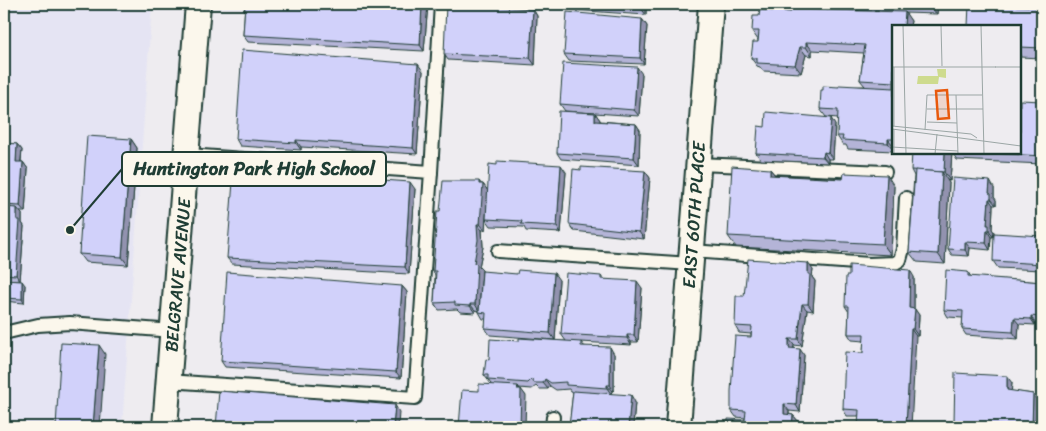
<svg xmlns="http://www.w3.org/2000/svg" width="1046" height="431" font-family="Sriracha,sans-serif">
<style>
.built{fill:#e5e4f3}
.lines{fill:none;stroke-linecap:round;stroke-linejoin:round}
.service-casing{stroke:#1f3d34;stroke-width:16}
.minor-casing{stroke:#1f3d34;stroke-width:28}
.service{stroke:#fbf7ec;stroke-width:12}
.minor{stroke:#fbf7ec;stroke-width:24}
.wall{fill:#b4b4d7;stroke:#1f3d34}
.shaded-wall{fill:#9292af;stroke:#1f3d34}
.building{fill:#d1d1fa;stroke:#1f3d34}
.labels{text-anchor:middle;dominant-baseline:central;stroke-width:4;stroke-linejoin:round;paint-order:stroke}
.street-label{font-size:18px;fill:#1f3d34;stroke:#fbf7ec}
.inset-road{fill:none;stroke:#9ba6a5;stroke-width:1}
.view{fill:#e8590c;fill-opacity:0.15;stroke:#e8590c;stroke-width:2.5}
.inset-edge{fill:none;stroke:#1f3d34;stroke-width:2.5}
.leader{fill:none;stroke:#1f3d34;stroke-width:2}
.callout-dot{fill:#1f3d34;stroke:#fbf7ec;stroke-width:2}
.callout{fill:#fbf7ec;stroke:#1f3d34;stroke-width:2}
.callout-label{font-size:19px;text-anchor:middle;font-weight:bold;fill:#1f3d34}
</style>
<rect width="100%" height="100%" fill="#eeecf0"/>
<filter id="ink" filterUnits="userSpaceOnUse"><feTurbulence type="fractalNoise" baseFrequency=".02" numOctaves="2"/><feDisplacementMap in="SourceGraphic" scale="10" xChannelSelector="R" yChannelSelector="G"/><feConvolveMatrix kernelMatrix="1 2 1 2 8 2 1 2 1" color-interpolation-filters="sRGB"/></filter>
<g filter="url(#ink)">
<path class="built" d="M4,4H152L122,427H4Z"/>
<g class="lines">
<defs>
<g id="service">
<path d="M698,164L885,172"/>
<path d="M431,172L441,4"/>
<path d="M498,251L691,264"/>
<path d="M692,251L869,264L895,263L900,260L903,249L906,198"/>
<path d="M4,333L38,325L70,323L173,331"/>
<path d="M168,381L415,398L431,172L188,155"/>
<path d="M552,427L553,417"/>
</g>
<g id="minor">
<path d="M165,427L198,4"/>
<path d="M678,427L711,4"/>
</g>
</defs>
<use href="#service" class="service-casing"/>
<use href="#minor" class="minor-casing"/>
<use href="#service" class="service"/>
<use href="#minor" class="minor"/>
</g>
<g class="wall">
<path d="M245,4H428L424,51L248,42L243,35Z"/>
<path d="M567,4H646V15L572,10Z"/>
<path d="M763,4H827L826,10L859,11L854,5L938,4L937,14L905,13L911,21L910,26H894V151L848,149L846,145H843L837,136L838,118L826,117L820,109L839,87L865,86L860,80L864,53L812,50V56L806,55L801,73L763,71L760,67L757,66L751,58L758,42V40L752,31L759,16L791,12V9L766,8Z"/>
<path d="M1042,7V58L1020,57V26Z"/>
<path d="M533,9L537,16L535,65L448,60L444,54Z"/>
<path d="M642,19L647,26L644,64L569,61L564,54Z"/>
<path d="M423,71L417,154L301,147V150L240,146L236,139Z"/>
<path d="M642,74L639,116L565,111L560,104Z"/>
<path d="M1042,101V164L957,160L952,152H1020Z"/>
<path d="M595,113L600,120V121L636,124L640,130L639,165L561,159L557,153Z"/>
<path d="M835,125L833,159H828V163L761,160L756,153L765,127Z"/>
<path d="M131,139L137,148L128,265L85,262L79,254Z"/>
<path d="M4,143L17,144L22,150L21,162H23L28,169L25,212H20L22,214V223L24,226L20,281L4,280Z"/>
<path d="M952,152L950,181L947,180L949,183L945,264L917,262L909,252L914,176L911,170Z"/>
<path d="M770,169L775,175L843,179L894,186L891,255L736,247L728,236Z"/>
<path d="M645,171L650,178L644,239L574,231L569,224Z"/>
<path d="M566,172L561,233L526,231L524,227L491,226L486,219L487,200L485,230H482L483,247L479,267L482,270L480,298L559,280L555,340L490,335L485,328L486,319H483L479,312V311L475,310V313L460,312L457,309L439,310L434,303L435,275L433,271L440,211L481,184H483L488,191Z"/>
<path d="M994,188V197L996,200V205H993L992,229L994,232L993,237H991L990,250L970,248L969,256L952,255L948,249Z"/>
<path d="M415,189L409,274L232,264L227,258Z"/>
<path d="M1042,236V270L998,268L993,261Z"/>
<path d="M813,270L812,277L815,281L813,311L807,310L802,346L794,345V348L804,355L800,412L789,411V414L793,415L798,421L797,427H728L745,420V418L736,417L731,410L751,337V334L739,333L735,326L744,296Z"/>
<path d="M968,272L971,277L1042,282V324L1035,323V325L1019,324L1018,339L966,335L962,329L963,318L948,317L944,310Z"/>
<path d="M601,276L603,279L642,288L638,342H631V345L581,342L584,346L614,354V391H612L611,394L635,402L633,427H569L573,392H571L569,389L556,390L550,386L548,389H539L536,386L532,389L519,388L526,396L479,391L491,384L484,375L489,360L519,341H566L561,334Z"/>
<path d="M914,277V309L919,315L918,336H916L858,416H847L843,409L863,353L864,341L852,340L848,334L849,312L845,306Z"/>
<path d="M4,280L25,285L24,303L4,301Z"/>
<path d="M402,286L407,292L401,378L225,367L221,361Z"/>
<path d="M1012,383L1011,391L1033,394L1037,400L1036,427H956L954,423Z"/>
</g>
<g class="shaded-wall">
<path d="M422,4H428L424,51L420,45Z"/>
<path d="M641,4H646V15L641,8Z"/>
<path d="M822,4H827L826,11Z"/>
<path d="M933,4H938L937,14L932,8Z"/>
<path d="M533,9L537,16L535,65L530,58Z"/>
<path d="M905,12L911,21L910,26H904Z"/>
<path d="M642,19L647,26L644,64L640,58Z"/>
<path d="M806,42L812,50V56L806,47Z"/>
<path d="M800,47L806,55L801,73L795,65Z"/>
<path d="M418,64L423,71L417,154L413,148Z"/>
<path d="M637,67L642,74L639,116L634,110Z"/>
<path d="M595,113L600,120L599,127L595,121Z"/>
<path d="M831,118L835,125L833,159L828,153Z"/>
<path d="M636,124L640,130L639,165L634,158Z"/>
<path d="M131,139L137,148L128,265L122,257Z"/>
<path d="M888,139L894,146V150L888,143Z"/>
<path d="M296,140L301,147V150L296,143Z"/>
<path d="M17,144L22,150L20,168L16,162Z"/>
<path d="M824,152L828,159V163L823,157Z"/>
<path d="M945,152H952L950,181L944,172Z"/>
<path d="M23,162L28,169L25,212L20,206Z"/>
<path d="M561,165L566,172L561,233L557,226Z"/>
<path d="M770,169L778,179L770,175Z"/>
<path d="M645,171L650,178L644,239L639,232Z"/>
<path d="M942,172L949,183L945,264L938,254Z"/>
<path d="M887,175L894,186L891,255L883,244Z"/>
<path d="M479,181L483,186V184L488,191L485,230L480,224Z"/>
<path d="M990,181L994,188V197L996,200V205L991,199L989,193Z"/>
<path d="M410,182L415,189L409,274L405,267Z"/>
<path d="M989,199L993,205L992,229L994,232L993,237L989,230L987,225Z"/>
<path d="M17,208L22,214V223L24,226L20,281L16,275Z"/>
<path d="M477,224L482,230L483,247L479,267L482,270L479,311L475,304L474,263Z"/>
<path d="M987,230L991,237L990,250L986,243Z"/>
<path d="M965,242L970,248L969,256L965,250Z"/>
<path d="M808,263L813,270L812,277L815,281L813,311L808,304Z"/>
<path d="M910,270L914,277V315L909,308Z"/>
<path d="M554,273L559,280L555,340L550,333Z"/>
<path d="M22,281L25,285L24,303L22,299Z"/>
<path d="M637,281L642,288L638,342L634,335Z"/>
<path d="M402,286L407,292L401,378L396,372Z"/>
<path d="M1042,289V320L1040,317Z"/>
<path d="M470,304L475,310V313L470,306Z"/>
<path d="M802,304L807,310L802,346L798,339Z"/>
<path d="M915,309L919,315L918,336L913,329Z"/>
<path d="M1031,316L1035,323V325L1031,319Z"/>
<path d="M1014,318L1019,324L1018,339L1013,332Z"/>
<path d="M911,329L916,336L911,427H906Z"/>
<path d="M627,335L631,342V345L627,338Z"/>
<path d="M789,339L794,345L793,355L789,348Z"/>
<path d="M99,345L105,354L100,427H93Z"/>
<path d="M610,347L614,354V391L610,385Z"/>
<path d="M800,349L804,355L800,412L796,405Z"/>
<path d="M1007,376L1012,383L1011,397L1007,390Z"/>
<path d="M545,379L550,386L548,389L543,383Z"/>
<path d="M607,385L612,391L611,394L607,388Z"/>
<path d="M518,386L521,391V389L526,396L525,427H520Z"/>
<path d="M1033,394L1037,400L1036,427H1032Z"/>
<path d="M631,395L635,402L633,427H628Z"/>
<path d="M784,404L789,411L788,421L784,414Z"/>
<path d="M395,405L399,412L398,427H393Z"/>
<path d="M793,415L798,421L797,427H792Z"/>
</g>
<g class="building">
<path d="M245,4H422L420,45L243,35Z"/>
<path d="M446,4L533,9L530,58L444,54Z"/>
<path d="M570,4H641V8Z"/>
<path d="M854,4H933L932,8L854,5Z"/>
<path d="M969,4L1042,7V48L1020,47V26H968Z"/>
<path d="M791,9L905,12L904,26H894V82L860,80L865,45L806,42V47H800L795,65L757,63V58H751L753,42H758L759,31H752L753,16H759L760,10L791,12Z"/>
<path d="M567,12L642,19L640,58L564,54Z"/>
<path d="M242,50L418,64L413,148L296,140V143L236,139Z"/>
<path d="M563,63L637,67L634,110L560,104Z"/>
<path d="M839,85L894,88V139H888V143L842,140L843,136H837L838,110L820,109L821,90H823V86L839,87Z"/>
<path d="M1020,100L1042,101V156L973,152H1020Z"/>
<path d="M559,111L595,113V121L636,124L634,158L557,153Z"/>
<path d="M766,112L831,118L828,153L824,152L823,157L756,153L758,126L765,127Z"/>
<path d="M87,136L131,139L122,257L79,254Z"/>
<path d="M4,143L17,144L16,162H23L20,206L4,205Z"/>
<path d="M912,152H945L944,172L911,170Z"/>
<path d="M497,161L561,165L557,226L521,224L522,221L486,219L489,164L497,165Z"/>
<path d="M732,166L770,169V175L843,179L844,173L887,175L883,244L728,236Z"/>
<path d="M581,167L645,171L639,232L569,224L573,169L581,170Z"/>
<path d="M234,169L410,182L405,267L227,258Z"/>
<path d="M915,170L942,172L938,254L909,252Z"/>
<path d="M953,178L990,181L989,193L991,194V199H989L987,225H989V230H987L986,243L965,242V250L948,249Z"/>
<path d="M443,181H479V184H483L480,224H477L478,240L474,263L477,264L475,304H470V306L455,305V302L434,303L436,271H433L437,211H440Z"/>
<path d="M4,207L17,208V220H20L16,275L4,274Z"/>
<path d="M994,233L1042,236V264L993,261Z"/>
<path d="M748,259L808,263V274H810L808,304H802L798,339H789V348L800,349L796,405L784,404V414L793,415L792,427H728V419L745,420L746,411L731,410V391L735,336L751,337L752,327L735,326L736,296H744Z"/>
<path d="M849,265L910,270L909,308L915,309L913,329H911L906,427H858L859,410L843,409L845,352L863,353L864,334H848L849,306H845L846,276H849Z"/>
<path d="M518,270L554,273L550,333L485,328L486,313L479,312L482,271L517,274Z"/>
<path d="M946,270L968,272V276L1042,282L1040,317L1031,316V319L1014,318L1013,332L962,329L963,311L944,310Z"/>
<path d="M227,272L402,286L396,372L221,361Z"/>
<path d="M566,273L601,276V279L637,281L634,335H627V338L561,334Z"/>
<path d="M4,280L22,281V299L4,298Z"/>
<path d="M519,338L581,342V346L610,347V385H607V388L566,385V382L551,383L545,379L543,383H534L532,379L528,383L488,380V375H484L486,359L489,360L490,339L519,341Z"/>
<path d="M61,343L99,345L93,427H56Z"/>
<path d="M955,373L1007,376V390L1033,394L1032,427L954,423Z"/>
<path d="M479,384L518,386L517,389H521L520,427H459L462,390L479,391Z"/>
<path d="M219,391L395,405L393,427H216Z"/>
<path d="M573,391L631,395L628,427H569Z"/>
</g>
</g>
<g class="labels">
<g class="street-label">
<text transform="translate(694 215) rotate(-86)">EAST 60TH PLACE</text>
<text transform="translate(178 275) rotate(-85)">BELGRAVE AVENUE</text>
</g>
</g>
<g transform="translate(892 25)">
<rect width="129" height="129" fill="#eeecf0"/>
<path d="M45,44H54V53L47,52L46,59H25L26,51H46Z" fill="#cedb8e"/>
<path class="inset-road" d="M11,0L14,129M49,0L50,41M89,0L92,129M0,42H104M2,42V101M103,42H129M64,70L66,129M35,84H91M35,97L65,98M0,101L79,109L85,113M0,104L129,121M33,105L35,70H90M0,122L66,126M2,129V104M43,129L45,109"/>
<path class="view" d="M55,65L57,93L46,94L44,66Z"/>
<rect width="129" height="129" class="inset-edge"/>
</g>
<path class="leader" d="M70 230L122 169"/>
<circle class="callout-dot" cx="70" cy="230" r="5"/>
<rect class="callout" x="122" y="152" width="264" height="34" rx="5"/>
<g class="callout-label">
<text x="254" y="175">Huntington Park High School</text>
</g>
<rect width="1046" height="431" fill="none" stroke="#fbf7ec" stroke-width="20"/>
<rect x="10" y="10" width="1026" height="411" fill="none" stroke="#1f3d34" stroke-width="2" filter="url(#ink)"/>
</svg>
